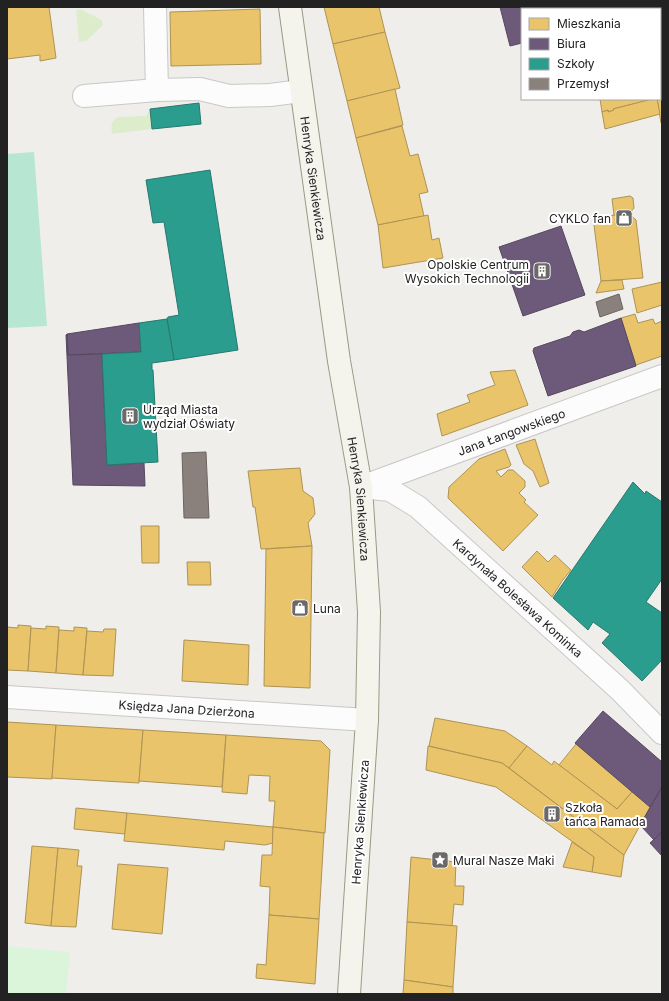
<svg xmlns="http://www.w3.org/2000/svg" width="669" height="1001" font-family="Inter,sans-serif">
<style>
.grass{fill:#ddeccb}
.park{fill:#daf5da}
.pitch{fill:#b7e6d2}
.homes{fill:#e9c46a;stroke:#ad9354}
.offices{fill:#6d597a;stroke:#564860}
.schools{fill:#2a9d8f;stroke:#28786e}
.industry{fill:#8a817c;stroke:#6b6461}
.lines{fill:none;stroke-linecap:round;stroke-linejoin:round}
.street-casing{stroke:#c9c8c7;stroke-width:24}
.secondary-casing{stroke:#999a82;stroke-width:24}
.street{stroke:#fdfcfc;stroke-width:22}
.secondary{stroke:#f4f4ed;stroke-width:22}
.labels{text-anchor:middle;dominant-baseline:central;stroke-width:4;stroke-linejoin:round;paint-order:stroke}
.street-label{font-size:12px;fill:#222;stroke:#fff}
.poi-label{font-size:12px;fill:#222;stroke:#fff;text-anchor:start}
</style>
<rect width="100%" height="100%" fill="#f0eeeb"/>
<g class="grass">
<path d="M80,9L102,20L103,25L86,41L79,42L76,10Z"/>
<path d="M150,109L152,129L112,134C111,126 111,121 118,117L146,116Z"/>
</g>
<path class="park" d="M7,946L70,952L66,994H7Z"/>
<path class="pitch" d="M34,152L47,326L7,328V154Z"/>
<g class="homes">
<path d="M7,7H49L56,58L40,61V55L7,59Z"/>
<path d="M324,7H379L385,32L333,44Z"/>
<rect x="611" y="7" width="8" height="2"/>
<path d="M260,9L261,64L171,66L170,12Z"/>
<path d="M385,32L400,88L347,101L333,44Z"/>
<path d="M662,57V123H661L657,99H660V58Z"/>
<path d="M395,89L403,125L356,138L347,101Z"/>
<path d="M600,99H650V100L613,109L614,110L608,112V110L602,112Z"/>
<path d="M657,99L660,114L605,129L602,112L608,110V112L614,110L613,109L652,99Z"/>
<path d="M402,126L410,156L418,154L428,192L419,194L424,216L378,225L356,138Z"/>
<path d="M630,196L633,198L634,208L629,214L614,215L612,199Z"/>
<path d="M629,214L636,220L643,278L601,281L593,217Z"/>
<path d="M428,215L432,240L439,238L443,258L383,268L378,225Z"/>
<path d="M622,280L624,289L596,293L601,281Z"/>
<path d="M662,282V305L637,313L632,289Z"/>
<path d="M635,314L638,323L653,319L655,324L662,321V356L636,365L621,318Z"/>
<path d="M515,370L528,405L442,436L437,414L470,402L467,395L495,385L490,372Z"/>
<path d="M535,439L549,483L540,487L533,471L524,464L516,445Z"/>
<path d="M505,449L511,465L509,467L496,471L501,477L508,470H513L525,481V487L519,493L526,500L524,502L538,515L503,551L448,498L449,487L479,459Z"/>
<path d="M300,468L303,491L313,498L315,514L308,523L312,546L261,549L255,507H253L248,471Z"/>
<path d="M141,526H159V563H142Z"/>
<path d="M312,546L310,688L264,686L266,549Z"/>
<path d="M537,551L548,562L555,555L571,570L562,581L552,597L522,567Z"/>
<path d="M187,562H210L211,585H188Z"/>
<path d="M18,625L31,626L28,671L7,670V627L18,628Z"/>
<path d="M46,626L59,627L56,673L28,671L31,628L46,629Z"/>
<path d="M74,627L87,628L83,675L56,673L59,630L74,631Z"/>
<path d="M104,629H116L113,676L83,675L87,631L103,632Z"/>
<path d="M184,640L249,645L248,685L182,681Z"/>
<path d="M435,718L505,731L527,746L509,768L502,763L429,746Z"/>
<path d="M7,722L56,725L52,779L7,777Z"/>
<path d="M56,725L143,730L139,783L52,778Z"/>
<path d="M143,730L226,735L222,787L139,781Z"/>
<path d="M226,735L321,741L330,750L325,833L273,827L275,801H269L270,776L249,775L247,794L222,792Z"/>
<path d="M576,744L632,792L617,809L559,765Z"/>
<path d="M428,746L502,763L624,855L621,877L592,872L594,857L496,787L426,770Z"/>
<path d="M527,746L552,765L554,761L617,809L632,792L650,807L624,855L509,768Z"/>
<path d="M76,808L127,813L125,834L74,829Z"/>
<path d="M127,813L273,827V843L265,845L225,841L224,850L124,841Z"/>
<path d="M273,827L324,833L319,919L269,915L270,887L260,886L262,855H272Z"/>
<path d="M572,842L594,857L592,872L563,867Z"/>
<path d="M32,846L58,848L51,926L25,923Z"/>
<path d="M58,848L79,850L77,866H82L76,927L51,926Z"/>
<path d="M411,857L456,862L455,886H464L463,905L454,904L452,926L407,922Z"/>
<path d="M118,864L168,868L162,934L112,929Z"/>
<path d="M269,915L319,919L315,984L256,978L257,964L266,965Z"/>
<path d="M407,922L457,926L453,987L404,980Z"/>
<path d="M404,980L453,987V994H403Z"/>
</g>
<g class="offices">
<path d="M500,7H565L566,9H522V43L510,46Z"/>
<path d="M619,7H662V27H660V9H619Z"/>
<path d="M561,226L585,295L523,316L499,247Z"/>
<path d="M621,318L636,366L548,396L533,351L534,348L570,336L573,332L579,330L584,332Z"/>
<path d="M139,323L141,352L68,355L67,334Z"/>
<path d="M67,334L68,355L102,354L107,465L144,463L145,486L73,485L66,335Z"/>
<path d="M603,711L662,762V787L650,807L575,743Z"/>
<path d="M662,787V832L654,840L640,825Z"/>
<path d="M662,832V856L650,843Z"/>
</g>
<g class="schools">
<path d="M199,103L201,124L152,129L150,109Z"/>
<path d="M210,170L238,350L174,360L167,319L168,317L179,315L164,222L153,223L146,180Z"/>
<path d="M167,319L174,360L152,363V370H153L158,462L107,465L102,354L141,352L139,323Z"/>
<path d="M633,482L645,494L646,491L662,502V579L646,602L662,613V660L642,681L602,643L610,634L593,622L588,630L553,598Z"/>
</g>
<g class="industry">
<path d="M619,294L623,309L600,317L596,302Z"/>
<path d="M206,452L209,518H184L182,453Z"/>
</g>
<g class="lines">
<defs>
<g id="street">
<path d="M155,7L157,90L200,89L229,96L270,95L301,91"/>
<path d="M588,7L589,9"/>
<path d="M660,42H662"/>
<path d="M84,96L157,90"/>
<path id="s1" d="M364,486L662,376"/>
<path id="s2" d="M361,487L390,490L418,507L620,690L662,733"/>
<path id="s3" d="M7,697L367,720"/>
</g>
<g id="secondary">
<path id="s4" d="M290,7L339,361L361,487L369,612L367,720L349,994"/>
</g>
</defs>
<use href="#street" class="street-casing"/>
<use href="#secondary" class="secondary-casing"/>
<use href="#street" class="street"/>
<use href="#secondary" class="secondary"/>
</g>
<defs>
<symbol id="shop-square" viewBox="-11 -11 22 22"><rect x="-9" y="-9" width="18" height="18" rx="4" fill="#6a6968" stroke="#fff"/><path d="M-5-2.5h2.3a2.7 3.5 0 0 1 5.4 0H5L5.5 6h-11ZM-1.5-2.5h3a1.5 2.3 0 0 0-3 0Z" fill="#fff"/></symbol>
<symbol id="building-square" viewBox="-11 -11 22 22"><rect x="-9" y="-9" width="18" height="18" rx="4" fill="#6a6968" stroke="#fff"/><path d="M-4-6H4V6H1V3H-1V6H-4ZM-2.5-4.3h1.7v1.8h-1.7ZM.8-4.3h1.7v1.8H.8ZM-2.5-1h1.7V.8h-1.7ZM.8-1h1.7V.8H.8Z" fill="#fff"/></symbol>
<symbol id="sight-square" viewBox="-11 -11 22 22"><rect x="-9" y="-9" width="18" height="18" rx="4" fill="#6a6968" stroke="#fff"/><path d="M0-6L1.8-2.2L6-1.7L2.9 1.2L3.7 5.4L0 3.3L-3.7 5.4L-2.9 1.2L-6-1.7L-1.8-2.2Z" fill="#fff"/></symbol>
</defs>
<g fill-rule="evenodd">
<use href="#shop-square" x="614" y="208" width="20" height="20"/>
<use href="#building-square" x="532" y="261" width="20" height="20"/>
<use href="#building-square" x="120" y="406" width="20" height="20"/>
<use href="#shop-square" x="290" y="598" width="20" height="20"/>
<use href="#building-square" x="542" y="804" width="20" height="20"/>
<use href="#sight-square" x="430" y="850" width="20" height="20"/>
</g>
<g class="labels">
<g class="street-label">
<text stroke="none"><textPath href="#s4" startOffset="173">Henryka Sienkiewicza</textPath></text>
<text stroke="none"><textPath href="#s1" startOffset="157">Jana Łangowskiego</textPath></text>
<text stroke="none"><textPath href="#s4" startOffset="497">Henryka Sienkiewicza</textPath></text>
<text stroke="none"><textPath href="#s2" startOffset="197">Kardynała Bolesława Kominka</textPath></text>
<text stroke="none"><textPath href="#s3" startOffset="180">Księdza Jana Dzierżona</textPath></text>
<text transform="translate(360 822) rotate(-86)">Henryka Sienkiewicza</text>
</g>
<g class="poi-label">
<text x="611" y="218" text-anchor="end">CYKLO fan</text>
<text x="529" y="264" text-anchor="end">Opolskie Centrum<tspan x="529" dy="14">Wysokich Technologii</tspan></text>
<text x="143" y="409">Urząd Miasta<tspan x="143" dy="14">wydział Oświaty</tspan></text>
<text x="313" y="608">Luna</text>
<text x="565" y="807">Szkoła<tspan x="565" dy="14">tańca Ramada</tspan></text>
<text x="453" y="860">Mural Nasze Maki</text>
</g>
</g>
<rect width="669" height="1001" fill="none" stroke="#222222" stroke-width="16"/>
<rect x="521" y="8" width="140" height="92" fill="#ffffff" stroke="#a7a7a7"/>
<rect x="529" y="18" width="20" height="12" fill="#e9c46a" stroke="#a7a7a7"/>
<text x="557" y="28" font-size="12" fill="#222222">Mieszkania</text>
<rect x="529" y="38" width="20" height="12" fill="#6d597a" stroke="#a7a7a7"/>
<text x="557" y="48" font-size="12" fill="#222222">Biura</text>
<rect x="529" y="58" width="20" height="12" fill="#2a9d8f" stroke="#a7a7a7"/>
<text x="557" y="68" font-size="12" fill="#222222">Szkoły</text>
<rect x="529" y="78" width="20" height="12" fill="#8a817c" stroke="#a7a7a7"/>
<text x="557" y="88" font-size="12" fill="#222222">Przemysł</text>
</svg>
